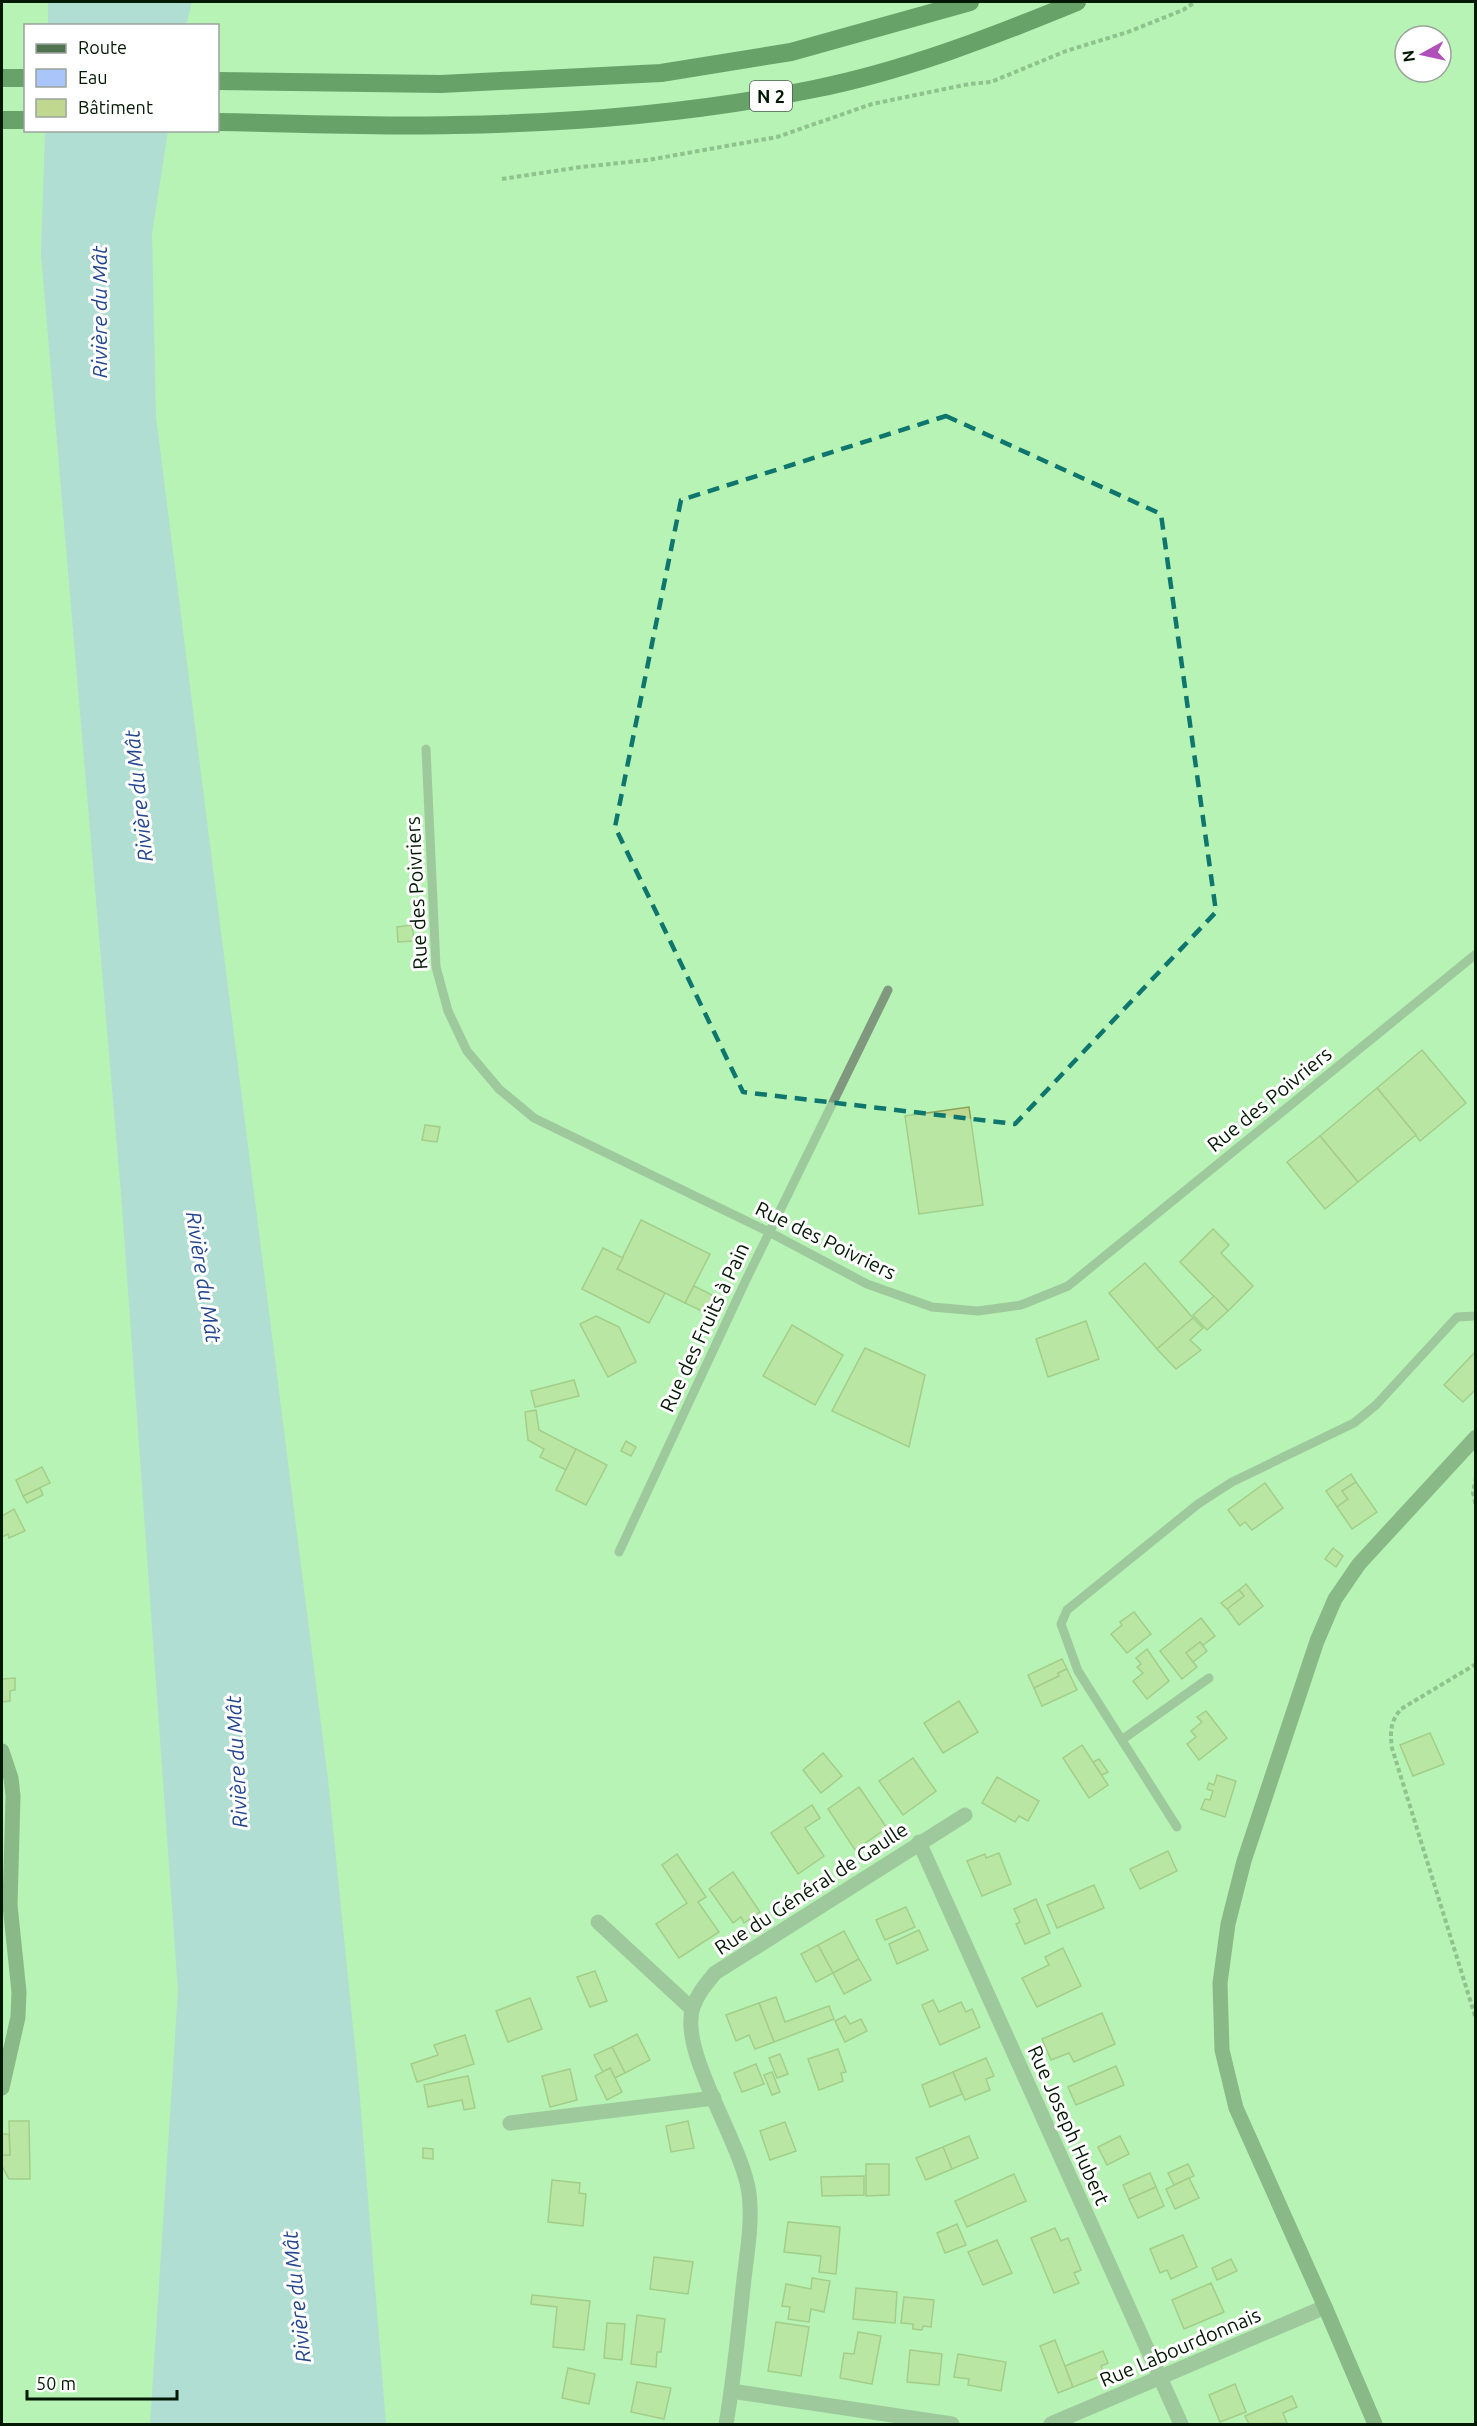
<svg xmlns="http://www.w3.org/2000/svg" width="1477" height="2426" font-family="Ubuntu,sans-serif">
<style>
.water{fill:#aac5f9}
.building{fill:#bfd78e;stroke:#8aa257;stroke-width:1.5}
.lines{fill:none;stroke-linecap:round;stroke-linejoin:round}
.path{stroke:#60895f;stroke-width:4;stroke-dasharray:4.5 3;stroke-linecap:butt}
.lane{stroke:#7f987e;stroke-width:9}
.street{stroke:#7f987e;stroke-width:15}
.secondary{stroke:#50744f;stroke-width:15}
.highway{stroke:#08440c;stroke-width:18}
.marked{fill:none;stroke:#0f766e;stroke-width:4.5;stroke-dasharray:12 8;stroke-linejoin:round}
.labels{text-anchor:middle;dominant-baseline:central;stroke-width:6;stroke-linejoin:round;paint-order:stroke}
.shield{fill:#fff;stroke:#4f5e4f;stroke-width:1.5}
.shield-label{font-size:18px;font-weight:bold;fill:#041904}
.street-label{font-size:20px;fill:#041904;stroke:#fff}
.water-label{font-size:21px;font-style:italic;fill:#254691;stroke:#fff}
</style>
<rect width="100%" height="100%" fill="#b7f3b5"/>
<g class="water">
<path d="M48,2H192L186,26L48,25Z"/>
<path d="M45,131H168L152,234L156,417L328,1779L359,2086L386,2424H150L178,1991L122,1206L41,254Z"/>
</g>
<g class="building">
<path d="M412,925L414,941L398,942L397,927Z"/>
<path d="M1422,1050L1466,1103L1420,1141L1377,1088Z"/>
<path d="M1377,1088L1416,1135L1358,1182L1320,1136Z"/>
<path d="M969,1107L983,1205L919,1214L905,1116Z"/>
<path d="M425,1125L440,1127L437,1142L422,1140Z"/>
<path d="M1320,1136L1358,1182L1325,1209L1287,1162Z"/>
<path d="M641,1220L710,1254L685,1303L617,1269Z"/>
<path d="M1213,1229L1229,1245L1221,1253L1253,1286L1228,1311L1180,1262Z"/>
<path d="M603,1248L623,1258L617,1269L665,1293L649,1323L582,1289Z"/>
<path d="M1145,1263L1193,1318L1157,1349L1109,1293Z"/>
<path d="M694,1286L714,1296L706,1313L685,1303Z"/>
<path d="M1214,1296L1228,1311L1207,1330L1193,1315Z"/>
<path d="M596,1316L619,1327L636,1362L608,1377L580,1324Z"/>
<path d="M1193,1318L1203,1328L1190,1340L1201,1350L1176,1369L1157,1349Z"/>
<path d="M1086,1321L1099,1359L1048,1377L1036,1339Z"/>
<path d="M792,1325L843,1355L815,1405L763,1376Z"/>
<path d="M865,1348L925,1375L909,1447L832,1411Z"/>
<path d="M1476,1351V1389L1463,1402L1444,1385Z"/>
<path d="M574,1380L579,1396L535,1407L531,1391Z"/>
<path d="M536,1410L539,1430L576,1449L566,1470L540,1457L544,1449L528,1440L525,1412Z"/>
<path d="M626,1441L636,1447L631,1456L621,1451Z"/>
<path d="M576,1449L607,1465L586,1505L556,1490Z"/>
<path d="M42,1467L50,1483L23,1496L16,1480Z"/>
<path d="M1351,1474L1356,1482L1342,1491L1348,1499L1337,1507L1326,1491Z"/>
<path d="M1356,1482L1377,1512L1352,1529L1337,1507L1348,1499L1342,1491Z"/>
<path d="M1265,1483L1283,1508L1252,1530L1245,1522L1240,1526L1228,1510Z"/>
<path d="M40,1488L43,1495L27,1503L23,1496Z"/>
<path d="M14,1509L25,1531L9,1538L8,1534L2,1537V1516Z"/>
<path d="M1333,1548L1343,1556L1336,1567L1325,1559Z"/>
<path d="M1246,1584L1263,1606L1239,1625L1227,1609L1244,1596L1239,1590Z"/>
<path d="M1239,1590L1244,1596L1227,1609L1221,1603Z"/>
<path d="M1134,1612L1151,1634L1127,1653L1111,1634L1122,1625L1120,1622Z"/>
<path d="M1201,1618L1215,1636L1203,1645L1200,1642L1186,1653L1197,1667L1182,1679L1160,1651Z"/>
<path d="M1200,1642L1207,1651L1193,1662L1186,1653Z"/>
<path d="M1147,1649L1169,1681L1147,1699L1133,1681L1143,1673L1137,1667L1141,1664L1136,1658Z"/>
<path d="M1062,1659L1067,1669L1058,1673L1059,1676L1034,1688L1028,1675Z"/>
<path d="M1067,1669L1077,1690L1042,1706L1034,1688L1059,1676L1058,1673Z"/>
<path d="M15,1678V1690L10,1691V1701L2,1702V1679Z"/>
<path d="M959,1701L978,1732L943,1753L924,1723Z"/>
<path d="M1206,1711L1227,1738L1199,1760L1187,1744L1196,1737L1191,1731L1202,1722L1197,1717Z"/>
<path d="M1430,1733L1444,1764L1413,1776L1400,1745Z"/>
<path d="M1082,1745L1108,1785L1089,1798L1063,1758Z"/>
<path d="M823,1753L842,1776L821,1793L803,1770Z"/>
<path d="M913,1758L936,1791L903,1815L879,1781Z"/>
<path d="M1099,1759L1108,1772L1102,1775L1093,1762Z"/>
<path d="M1217,1775L1236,1781L1225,1817L1201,1809L1205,1799L1210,1800L1213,1791L1207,1789L1209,1783L1214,1785Z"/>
<path d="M997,1777L1039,1801L1028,1821L1019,1816L1015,1822L982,1803Z"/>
<path d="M859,1787L887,1828L855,1850L828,1809Z"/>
<path d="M812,1805L820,1818L805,1828L824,1856L798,1874L771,1833Z"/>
<path d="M1168,1851L1177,1871L1140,1889L1130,1869Z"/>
<path d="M999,1853L1011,1884L982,1896L967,1861L985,1854L986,1858Z"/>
<path d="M677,1854L706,1897L698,1902L719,1932L679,1958L656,1924L687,1903L662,1865Z"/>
<path d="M733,1872L760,1912L744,1923L741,1917L733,1923L709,1889Z"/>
<path d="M1094,1885L1104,1908L1057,1928L1047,1905Z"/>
<path d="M1036,1899L1050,1933L1025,1944L1016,1924L1020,1922L1014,1909Z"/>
<path d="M906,1907L915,1927L885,1940L876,1920Z"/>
<path d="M919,1930L928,1950L897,1964L889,1944Z"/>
<path d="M844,1931L859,1959L833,1973L818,1945Z"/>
<path d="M818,1945L833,1973L816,1982L801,1954Z"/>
<path d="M1063,1948L1081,1986L1037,2007L1022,1978L1049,1965L1045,1957Z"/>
<path d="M859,1959L871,1980L844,1994L833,1973Z"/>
<path d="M595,1971L607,2001L590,2007L577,1977Z"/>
<path d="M776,1997L785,2022L829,2006L834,2019L774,2042L759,2003Z"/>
<path d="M530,1998L542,2029L508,2042L496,2011Z"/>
<path d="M933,2000L939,2012L961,2002L966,2012L972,2009L980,2027L940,2045L922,2005Z"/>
<path d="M759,2003L774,2042L755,2049L749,2035L736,2041L726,2015Z"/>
<path d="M1102,2013L1115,2044L1074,2062L1069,2053L1051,2060L1042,2039Z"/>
<path d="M845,2016L850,2024L861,2019L867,2031L845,2042L835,2021Z"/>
<path d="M637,2034L650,2060L625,2073L612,2047Z"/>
<path d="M465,2035L474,2064L417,2082L411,2064L438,2055L434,2045Z"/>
<path d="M612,2047L625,2073L615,2078L610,2068L603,2072L594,2055Z"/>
<path d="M838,2049L846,2072L841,2073L843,2081L819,2090L808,2059Z"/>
<path d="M780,2054L788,2074L777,2078L769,2058Z"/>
<path d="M986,2058L994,2076L986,2079L990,2090L965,2100L953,2072Z"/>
<path d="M756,2064L764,2084L742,2092L734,2073Z"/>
<path d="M1116,2066L1124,2085L1076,2105L1068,2087Z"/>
<path d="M610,2068L622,2092L607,2100L595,2076Z"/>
<path d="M570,2069L577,2100L550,2107L542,2076Z"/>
<path d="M772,2072L780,2092L772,2095L764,2075Z"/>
<path d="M953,2072L962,2094L930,2107L922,2085Z"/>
<path d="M468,2076L475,2108L464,2110L462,2100L428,2107L424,2085Z"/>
<path d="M9,2121H29L30,2179H9L2,2166V2155H10Z"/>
<path d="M688,2121L694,2148L671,2152L666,2126Z"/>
<path d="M785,2122L796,2151L770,2160L760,2131Z"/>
<path d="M2,2134H9L10,2155H2Z"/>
<path d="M969,2136L978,2158L952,2169L943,2147Z"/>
<path d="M1120,2136L1129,2154L1107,2165L1098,2147Z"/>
<path d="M943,2147L952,2169L926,2180L916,2158Z"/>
<path d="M423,2148L433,2149V2159L423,2158Z"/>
<path d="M866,2164H889V2195L866,2196Z"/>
<path d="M1188,2164L1194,2176L1174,2185L1168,2173Z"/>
<path d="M1150,2173L1156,2187L1129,2199L1123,2185Z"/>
<path d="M1014,2174L1026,2201L967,2227L955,2201Z"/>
<path d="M864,2176V2195L822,2196L821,2177Z"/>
<path d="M1189,2178L1199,2198L1175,2209L1166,2189Z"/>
<path d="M552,2180L580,2183L579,2193L586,2194L583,2226L548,2222Z"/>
<path d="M1156,2187L1164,2206L1138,2218L1129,2199Z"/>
<path d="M788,2222L840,2227L836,2274L819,2272L821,2256L784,2252Z"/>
<path d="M957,2224L966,2245L945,2253L937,2233Z"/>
<path d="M1055,2228L1061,2241L1068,2238L1081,2270L1074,2273L1079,2283L1054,2293L1031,2238Z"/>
<path d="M1183,2235L1197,2267L1171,2279L1167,2270L1160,2273L1150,2249Z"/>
<path d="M997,2240L1012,2273L983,2285L968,2252Z"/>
<path d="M654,2257L693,2262L688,2294L650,2289Z"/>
<path d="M1231,2259L1237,2271L1217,2280L1212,2268Z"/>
<path d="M812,2278L830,2281L824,2312L811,2309L809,2322L788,2319L790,2307L782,2306L786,2284L811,2289Z"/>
<path d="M1211,2283L1224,2312L1184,2329L1172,2300Z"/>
<path d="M856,2288L897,2292L895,2323L853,2319Z"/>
<path d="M532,2295L590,2301L584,2350L553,2347L557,2307L531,2304Z"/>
<path d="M904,2297L934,2300L931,2327L923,2326L922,2330L913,2329V2324L901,2323Z"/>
<path d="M637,2315L665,2319L661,2352H657L656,2367L631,2364Z"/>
<path d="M776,2322L809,2327L801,2376L768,2371Z"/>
<path d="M607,2323L625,2324L622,2360L604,2358Z"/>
<path d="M858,2332L881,2336L872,2384L840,2378L844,2353L854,2354Z"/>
<path d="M1055,2340L1073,2387L1058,2393L1040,2346Z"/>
<path d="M910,2350L942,2354L939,2385L907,2382Z"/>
<path d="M1103,2351L1108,2363L1101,2366L1104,2375L1073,2387L1065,2366Z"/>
<path d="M958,2354L1006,2362L1001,2391L968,2385L969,2379L954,2377Z"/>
<path d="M568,2368L595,2374L589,2404L562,2398Z"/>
<path d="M637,2382L671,2388L664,2419L631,2412Z"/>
<path d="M1235,2384L1246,2412L1220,2422L1209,2395Z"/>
<path d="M1292,2396L1297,2407L1283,2413L1287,2423L1249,2424L1245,2416Z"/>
</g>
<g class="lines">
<g class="path">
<path d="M502,179L581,167L648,160L777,137L872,104L969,84L991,82L1066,51L1128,32L1183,10L1195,2"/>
<path d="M1476,1477L1473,1493L1476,1506"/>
<path d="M1476,1664L1401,1709C1390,1722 1390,1732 1392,1748L1476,2019"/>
</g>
<g class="lane">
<path d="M426,749L436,967L448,1011L467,1051L499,1089L534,1118L769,1232L867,1284L932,1307L978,1311L1021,1305L1068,1286L1476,954"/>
<path d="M619,1552L745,1282L888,990"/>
<path d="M1123,1739L1209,1678"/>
<path d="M1177,1827L1078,1671L1061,1624L1067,1610L1198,1504L1232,1482L1354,1423L1376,1405L1457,1317L1476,1316"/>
</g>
<g class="street">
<path d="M919,1842L1181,2424"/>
<path d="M598,1922L692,2009"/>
<path d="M510,2123L714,2098"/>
<path d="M731,2391L952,2424"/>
<path d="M726,2424C734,2379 738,2334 743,2288C746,2257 753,2225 749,2193C742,2142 678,2051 693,2007C698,1993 706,1984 715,1973L965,1815"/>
<path d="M1051,2424L1325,2307"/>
</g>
<g class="secondary">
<path d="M2,1751L11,1778L13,1796L10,1905L19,1992L18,2017L2,2088"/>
<path d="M1375,2424L1325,2307L1236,2108L1222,2050L1220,1983L1228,1924L1244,1861L1317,1641L1335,1599L1359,1564L1476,1437"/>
</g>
<g class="highway">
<path d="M2,78H26"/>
<path d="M218,81L441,84L661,73L791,52L970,2"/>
<path d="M2,120H26"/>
<path d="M218,122C296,123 375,127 454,125C574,123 696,113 814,89C904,71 992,37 1077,2"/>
</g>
</g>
<path d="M0 0H1477V2426H0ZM946,416L1161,514L1216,912L1015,1124L743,1092L615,827L681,500Z" fill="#b7f3b5" fill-opacity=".55" fill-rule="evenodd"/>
<path class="marked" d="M946,416L1161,514L1216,912L1015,1124L743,1092L615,827L681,500Z"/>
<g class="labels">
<rect class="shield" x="750" y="81" width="42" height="30" rx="4.5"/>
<g class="shield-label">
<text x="771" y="96">N 2</text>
</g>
<g class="street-label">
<text transform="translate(416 893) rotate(-93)">Rue des Poivriers</text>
<text transform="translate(1269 1099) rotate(-39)">Rue des Poivriers</text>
<text transform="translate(826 1240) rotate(26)">Rue des Poivriers</text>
<text transform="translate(704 1327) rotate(-65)">Rue des Fruits à Pain</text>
<text transform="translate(811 1888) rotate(-33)">Rue du Général de Gaulle</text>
<text transform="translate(1069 2125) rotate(66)">Rue Joseph Hubert</text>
<text transform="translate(1180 2347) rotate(-23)">Rue Labourdonnais</text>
</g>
<g class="water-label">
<text transform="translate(99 312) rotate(-90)">Rivière du Mât</text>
<text transform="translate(138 796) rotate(-96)">Rivière du Mât</text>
<text transform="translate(204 1277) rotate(81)">Rivière du Mât</text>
<text transform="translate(236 1762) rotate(-93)">Rivière du Mât</text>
<text transform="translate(296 2297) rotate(-96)">Rivière du Mât</text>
</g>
</g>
<rect width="1477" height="2426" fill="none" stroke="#041904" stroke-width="6"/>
<rect x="24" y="24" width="195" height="108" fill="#ffffff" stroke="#9ba39b" stroke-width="1.5"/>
<rect x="36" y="44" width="30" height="9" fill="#50744f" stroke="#9ba39b" stroke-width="1.5"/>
<text x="78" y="54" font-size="18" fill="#041904">Route</text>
<rect x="36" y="69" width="30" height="18" fill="#aac5f9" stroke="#9ba39b" stroke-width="1.5"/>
<text x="78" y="84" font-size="18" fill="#041904">Eau</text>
<rect x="36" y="99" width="30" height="18" fill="#bfd78e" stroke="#9ba39b" stroke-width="1.5"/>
<text x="78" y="114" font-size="18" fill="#041904">Bâtiment</text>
<g transform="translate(1423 54) rotate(262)"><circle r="28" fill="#ffffff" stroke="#9ba39b" stroke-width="1.5"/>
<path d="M0-4.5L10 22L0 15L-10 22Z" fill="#b051ba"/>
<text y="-9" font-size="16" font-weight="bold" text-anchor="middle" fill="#041904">N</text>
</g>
<path d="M27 2390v9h150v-9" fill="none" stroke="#041904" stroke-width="3"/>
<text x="36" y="2390" font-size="18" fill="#041904" stroke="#ffffff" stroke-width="4.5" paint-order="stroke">50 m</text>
</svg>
